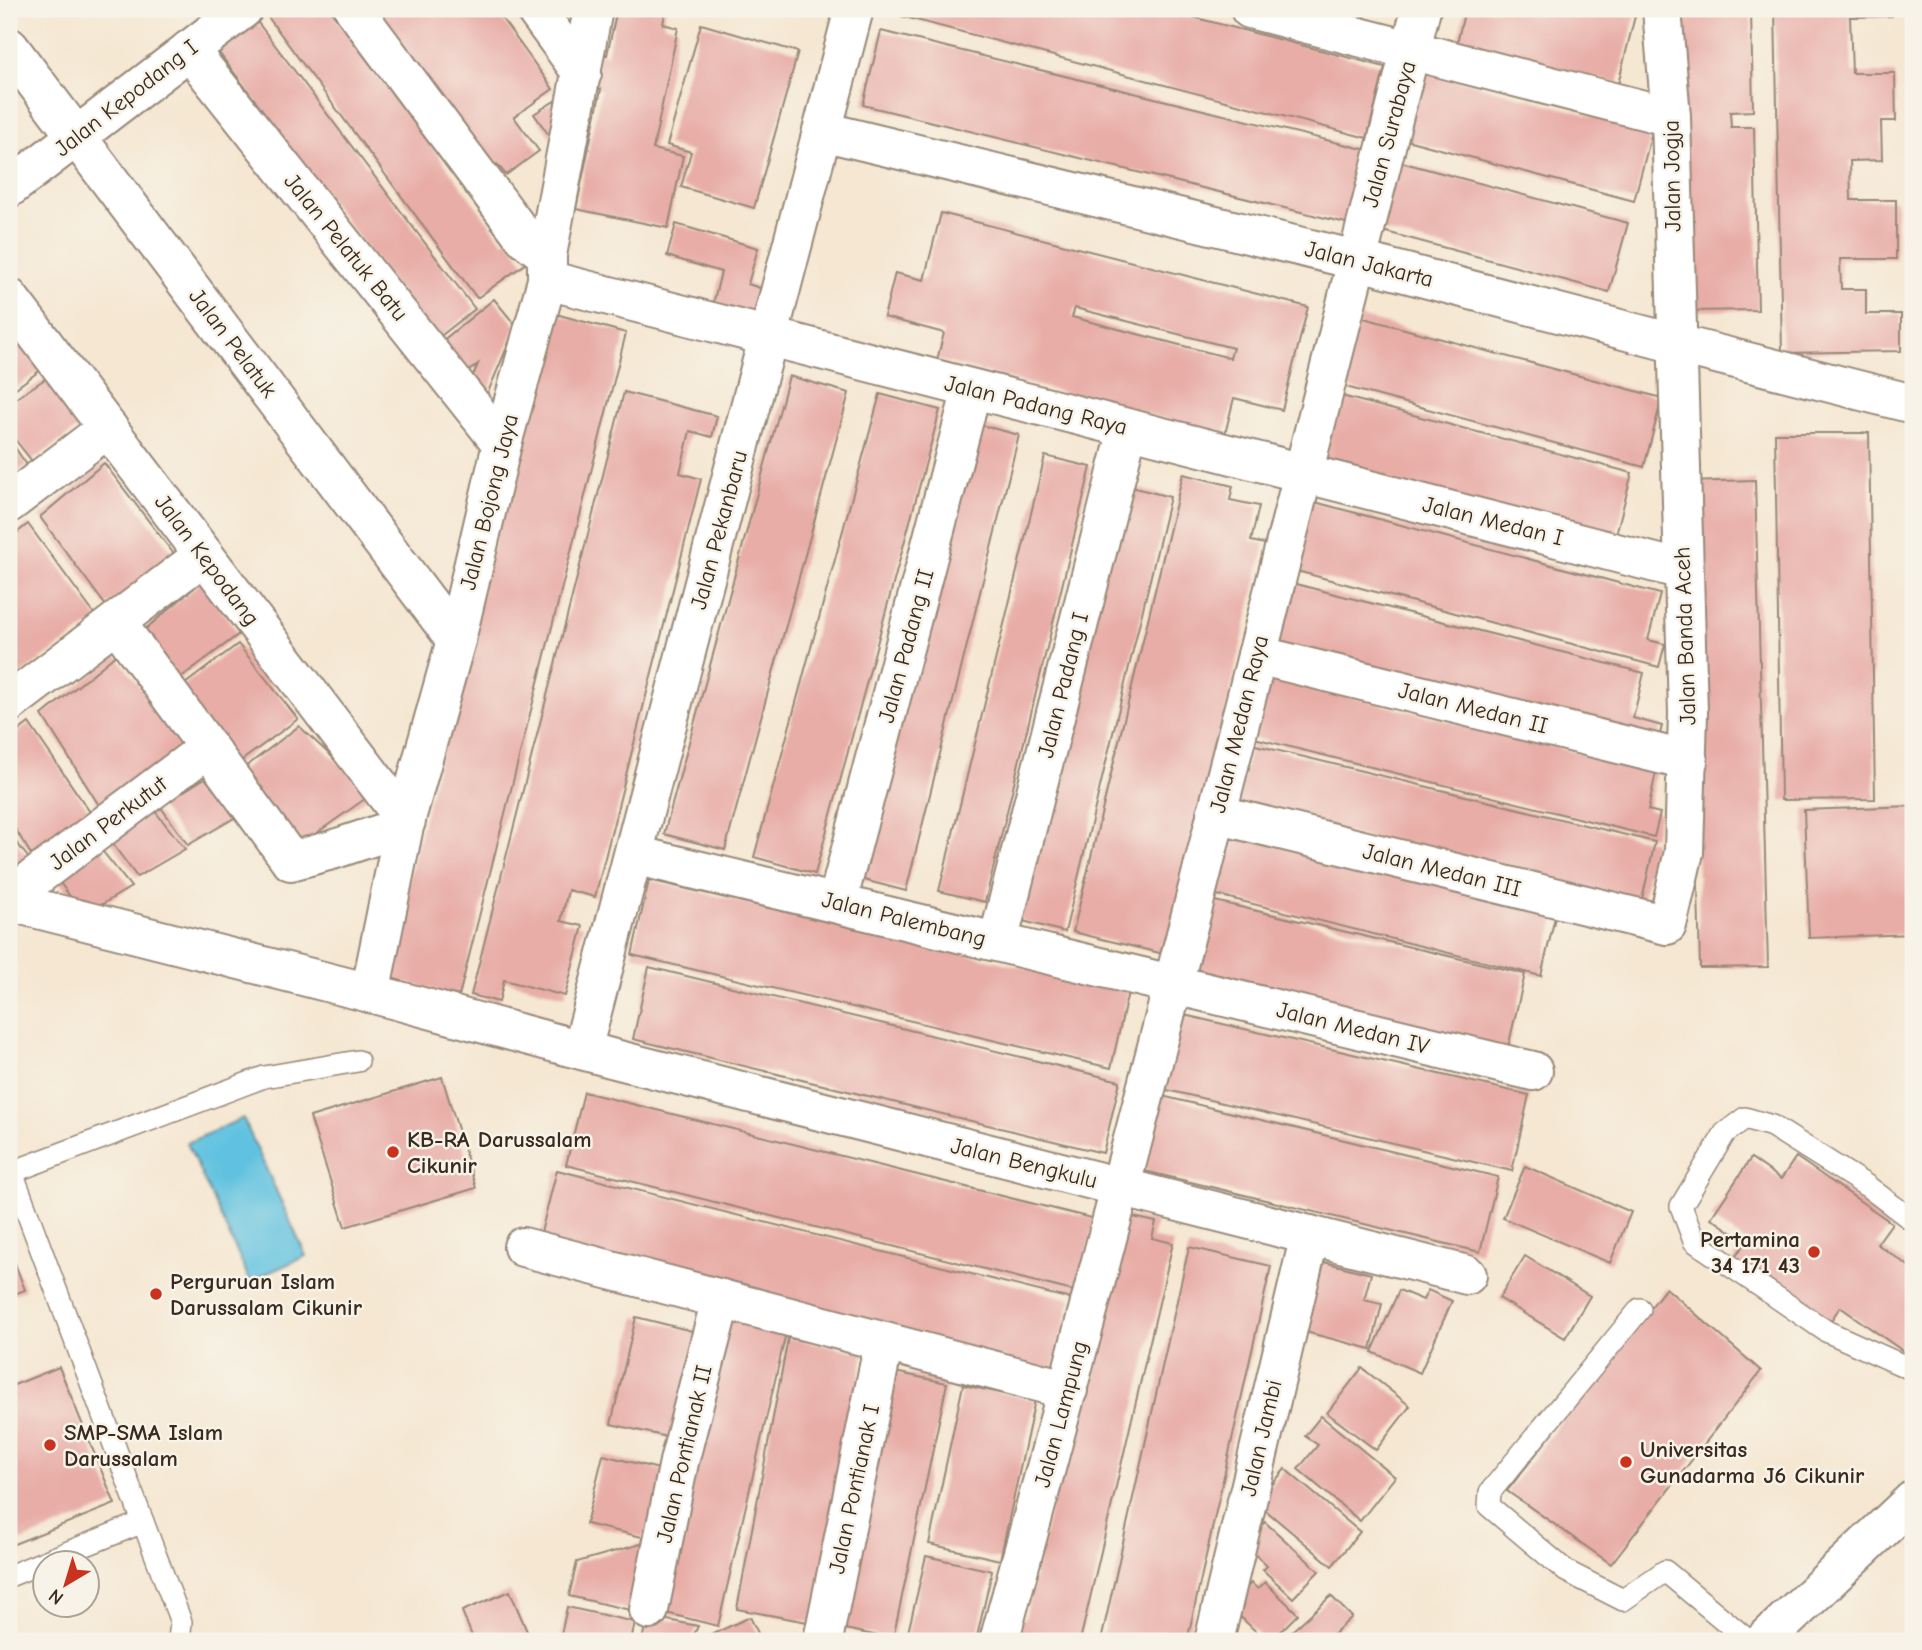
<svg xmlns="http://www.w3.org/2000/svg" width="1922" height="1650" font-family="'Comic Neue',sans-serif">
<style>
.water{fill:#61c2e0;stroke:#4e767f;stroke-width:2}
.building{fill:#e8ada7;fill-rule:evenodd}
.lines{fill:none;stroke-linecap:round;stroke-linejoin:round}
.service-casing{stroke:#988878;stroke-width:24}
.minor-casing{stroke:#988878;stroke-width:42}
.tertiary-casing{stroke:#988878;stroke-width:42}
.service{stroke:#fff;stroke-width:21}
.minor{stroke:#fff;stroke-width:38}
.tertiary{stroke:#fff;stroke-width:38}
.poi-dot{fill:#c8321e;stroke:#f7f3e8;stroke-width:2.5}
.labels{text-anchor:middle;dominant-baseline:central;stroke-width:5;stroke-linejoin:round;paint-order:stroke}
.street-label{font-size:23px;fill:#3b2a1e;stroke:#f7f3e8}
.poi-label{font-size:23px;font-weight:bold;fill:#3b2a1e;stroke:#f7f3e8;text-anchor:start}
</style>
<rect width="100%" height="100%" fill="#f7f3e8"/>
<filter id="ink" filterUnits="userSpaceOnUse"><feTurbulence type="fractalNoise" baseFrequency=".0143" numOctaves="2"/><feDisplacementMap in="SourceGraphic" scale="14" xChannelSelector="R" yChannelSelector="G"/><feConvolveMatrix kernelMatrix="1 2 1 2 8 2 1 2 1" color-interpolation-filters="sRGB"/></filter>
<filter id="wash" filterUnits="userSpaceOnUse"><feTurbulence type="fractalNoise" baseFrequency=".00686" numOctaves="4" result="noise"/><feDisplacementMap in="SourceGraphic" scale="28" xChannelSelector="R" yChannelSelector="G"/><feGaussianBlur stdDeviation="1.57" result="paint"/><feColorMatrix in="noise" values="0 0 0 0 0 0 0 0 0 0 0 0 0 0 0 0 0 1.4 0 .05"/><feComposite in="paint" operator="in"/></filter>
<g filter="url(#wash)">
<rect width="100%" height="100%" fill="#f5e7d2"/>
<path class="water" d="M243,1118L306,1256L250,1281L187,1143Z"/>
<g id="blocks">
<g class="building">
<path d="M280,9H329L503,242L507,239L525,264L477,298L268,17Z"/>
<path d="M375,9H495L553,89L514,117L539,151L506,175L497,164L482,175Z"/>
<path d="M617,9H666L663,24L678,28L653,149L683,156L668,228L576,209L601,89L586,86L593,52L607,55Z"/>
<path d="M902,9H1162L1385,67L1367,138L901,16Z"/>
<path d="M1325,9H1366L1362,23Z"/>
<path d="M1465,9H1607L1635,16L1618,84L1457,43Z"/>
<path d="M1681,9H1751L1753,111L1730,112L1731,127H1754L1758,310L1687,311Z"/>
<path d="M1775,9H1892V16L1850,17L1852,73H1895L1896,121H1881L1882,160L1850,161L1851,200H1896V259H1840L1841,289H1866V314H1901V351L1782,353Z"/>
<path d="M256,20L475,309L433,342L410,306L217,50Z"/>
<path d="M701,24L798,52L754,208L681,187L691,152L667,145Z"/>
<path d="M881,31L1367,150L1350,224L863,105Z"/>
<path d="M1417,69L1652,132L1634,201L1399,138Z"/>
<path d="M561,97L551,138L534,114Z"/>
<path d="M1393,160L1628,223L1609,292L1375,229Z"/>
<path d="M941,213L1308,307L1282,410L1234,398L1225,434L937,360L944,333L884,317L895,273L924,280ZM1075,308L1178,334L1233,348L1230,358L1072,317Z"/>
<path d="M676,224L758,248L748,284L763,289L756,316L713,304L721,272L667,256Z"/>
<path d="M494,299L516,326L486,397L467,389L478,364L466,373L441,342Z"/>
<path d="M552,313L626,333L459,996L384,977Z"/>
<path d="M1360,317L1662,398L1644,467L1342,386Z"/>
<path d="M9,323L42,369L9,393Z"/>
<path d="M789,376L849,393L725,850L664,834Z"/>
<path d="M48,377L82,425L32,461L9,432V403Z"/>
<path d="M624,392L717,416L712,437L690,431L680,473L701,479L595,897L568,890L561,921L583,926L565,996L504,980L499,1002L471,995Z"/>
<path d="M880,394L940,410L815,874L754,857Z"/>
<path d="M1334,394L1632,473L1614,542L1316,463Z"/>
<path d="M973,423L1019,435L906,891L860,879Z"/>
<path d="M1775,433H1869L1875,799L1781,800Z"/>
<path d="M9,439L27,465L9,478Z"/>
<path d="M1045,456L1091,467L985,902L939,891Z"/>
<path d="M104,463L177,558L106,606L40,517Z"/>
<path d="M1183,474L1233,486L1230,500L1259,506L1251,541L1265,544L1168,955L1073,932Z"/>
<path d="M1755,480L1768,967L1700,968L1688,482Z"/>
<path d="M1124,485L1170,497L1065,932L1019,920Z"/>
<path d="M1311,501L1660,594L1648,640L1665,644L1659,667L1293,570Z"/>
<path d="M28,524L98,619L15,678L9,669V539Z"/>
<path d="M1284,581L1644,673L1633,718L1662,726L1658,742L1268,642Z"/>
<path d="M201,582L239,634L176,681L142,632Z"/>
<path d="M238,644L298,719L234,766L177,690Z"/>
<path d="M116,655L186,750L102,810L42,715Z"/>
<path d="M1265,676L1656,772L1648,810L1660,813L1654,837L1250,737Z"/>
<path d="M29,723L94,818L34,859L9,819V738Z"/>
<path d="M299,726L372,794L297,847L239,772Z"/>
<path d="M1251,744L1655,842L1641,904L1237,806Z"/>
<path d="M205,778L236,817L188,845L160,806Z"/>
<path d="M1913,806V934L1809,938L1804,810Z"/>
<path d="M154,810L185,849L137,877L109,839Z"/>
<path d="M1228,831L1556,913L1541,976L1213,894Z"/>
<path d="M9,833L30,860L9,876Z"/>
<path d="M100,848L131,887L84,915L55,876Z"/>
<path d="M649,880L1128,992L1111,1068L632,955Z"/>
<path d="M1202,898L1525,974L1507,1052L1184,976Z"/>
<path d="M649,967L1120,1081L1103,1153L633,1039Z"/>
<path d="M1171,1012L1529,1095L1512,1171L1154,1087Z"/>
<path d="M442,1077L476,1188L345,1227L310,1117Z"/>
<path d="M584,1092L1095,1219L1077,1292L566,1165Z"/>
<path d="M1162,1096L1498,1177L1480,1252L1145,1171Z"/>
<path d="M1796,1157L1892,1223L1877,1244L1913,1269V1358L1840,1307L1828,1325L1733,1260L1746,1242L1711,1218L1751,1158L1781,1179Z"/>
<path d="M1525,1166L1631,1212L1610,1263L1503,1218Z"/>
<path d="M557,1170L1071,1299L1053,1370L539,1240Z"/>
<path d="M1119,1214L1156,1222L1152,1238L1173,1243L1080,1641H1002L1008,1615L1025,1619Z"/>
<path d="M1189,1247L1271,1266L1257,1328L1187,1641H1101Z"/>
<path d="M9,1248L25,1290L9,1296Z"/>
<path d="M1525,1256L1590,1296L1565,1338L1499,1298Z"/>
<path d="M1312,1259L1371,1274L1364,1300L1382,1304L1371,1349L1294,1329Z"/>
<path d="M1666,1288L1761,1371L1611,1564L1507,1491Z"/>
<path d="M1399,1290L1423,1300L1428,1290L1452,1301L1420,1373L1372,1352Z"/>
<path d="M636,1317L704,1334L680,1440L611,1424Z"/>
<path d="M725,1318L786,1333L718,1626L658,1611Z"/>
<path d="M788,1338L864,1353L813,1623L737,1609Z"/>
<path d="M59,1367L115,1504L9,1546V1387Z"/>
<path d="M1362,1368L1410,1406L1376,1450L1327,1413Z"/>
<path d="M890,1371L947,1383L893,1639L835,1627Z"/>
<path d="M963,1385L1035,1400L1000,1560L929,1544Z"/>
<path d="M1321,1416L1395,1477L1360,1521L1298,1469L1318,1445L1305,1436Z"/>
<path d="M603,1455L671,1472L639,1612L569,1596L577,1562L655,1540L586,1524Z"/>
<path d="M1285,1469L1360,1532L1332,1566L1257,1503Z"/>
<path d="M1265,1522L1319,1571L1293,1598L1263,1570L1267,1566L1244,1544Z"/>
<path d="M926,1556L992,1571L976,1641H906Z"/>
<path d="M1265,1582L1298,1614L1271,1641H1266L1229,1606L1251,1583L1258,1589Z"/>
<path d="M510,1591L531,1641H474L462,1611Z"/>
<path d="M1331,1596L1352,1617L1326,1641H1281Z"/>
<path d="M567,1607L635,1622L631,1641L560,1639Z"/>
<path d="M647,1616L698,1626L693,1637L695,1641H642Z"/>
<path d="M750,1617L762,1641H706L704,1638Z"/>
</g>
</g>
</g>
<g filter="url(#ink)">
<use href="#blocks" fill-opacity="0" stroke="#988878" stroke-width="2"/>
<g class="lines">
<defs>
<g id="service">
<path d="M1913,1221L1867,1186L1772,1126L1745,1118L1725,1133L1681,1206L1694,1241L1826,1331L1913,1370"/>
<path d="M1640,1309L1490,1492L1489,1506L1566,1571L1623,1600L1665,1571L1749,1641"/>
<path d="M143,1522L181,1622L179,1641"/>
<path d="M9,1576L143,1522L12,1172L264,1077L358,1061"/>
</g>
<g id="minor">
<path d="M354,9L524,237L547,255"/>
<path d="M535,9L582,73"/>
<path d="M1250,9L1671,117"/>
<path d="M9,47L456,640"/>
<path d="M189,50L502,444"/>
<path d="M822,131L1356,260L1677,344L1913,404"/>
<path d="M9,188L243,9"/>
<path d="M547,280L1683,570"/>
<path d="M9,298L406,821"/>
<path d="M9,503L108,428"/>
<path d="M116,622L291,861L332,850L404,826"/>
<path d="M1257,655L1688,761"/>
<path d="M9,703L204,555"/>
<path d="M1216,814L1667,925L1684,852L1688,713L1671,117L1662,9"/>
<path d="M634,855L1533,1071"/>
<path d="M9,897L208,748"/>
<path d="M837,903L972,389"/>
<path d="M9,906L18,904L370,993L611,1058L1467,1275"/>
<path d="M998,942L1128,429"/>
<path d="M370,993L404,826L456,640L502,444L547,280V255L593,9"/>
<path d="M582,1050L854,9"/>
<path d="M523,1247L1068,1390"/>
<path d="M649,1610L679,1462L721,1299"/>
<path d="M824,1635L884,1342"/>
<path d="M999,1641C1148,1099 1282,553 1421,9"/>
<path d="M1214,1641L1310,1235"/>
</g>
<path id="tertiary" d="M1764,1641L1913,1500"/>
</defs>
<use href="#service" class="service-casing"/>
<use href="#minor" class="minor-casing"/>
<use href="#tertiary" class="tertiary-casing"/>
<use href="#service" class="service"/>
<use href="#minor" class="minor"/>
<use href="#tertiary" class="tertiary"/>
</g>
</g>
<g class="poi-dot">
<circle cx="393" cy="1152" r="7"/>
<circle cx="1814" cy="1252" r="7"/>
<circle cx="156" cy="1294" r="7"/>
<circle cx="50" cy="1445" r="7"/>
<circle cx="1626" cy="1462" r="7"/>
</g>
<g class="labels">
<g class="street-label">
<text transform="translate(126 98) rotate(-38)">Jalan Kepodang I</text>
<text transform="translate(1389 134) rotate(-75)">Jalan Surabaya</text>
<text transform="translate(1672 176) rotate(-91)">Jalan Jogja</text>
<text transform="translate(346 247) rotate(51)">Jalan Pelatuk Batu</text>
<text transform="translate(1369 264) rotate(14)">Jalan Jakarta</text>
<text transform="translate(233 343) rotate(53)">Jalan Pelatuk</text>
<text transform="translate(1036 405) rotate(14)">Jalan Padang Raya</text>
<text transform="translate(489 502) rotate(-76)">Jalan Bojong Jaya</text>
<text transform="translate(1493 521) rotate(14)">Jalan Medan I</text>
<text transform="translate(719 530) rotate(-75)">Jalan Pekanbaru</text>
<text transform="translate(207 560) rotate(53)">Jalan Kepodang</text>
<text transform="translate(1685 636) rotate(-92)">Jalan Banda Aceh</text>
<text transform="translate(906 646) rotate(-75)">Jalan Padang II</text>
<text transform="translate(1063 685) rotate(-76)">Jalan Padang I</text>
<text transform="translate(1473 708) rotate(14)">Jalan Medan II</text>
<text transform="translate(1239 724) rotate(-76)">Jalan Medan Raya</text>
<text transform="translate(108 823) rotate(-37)">Jalan Perkutut</text>
<text transform="translate(1442 870) rotate(14)">Jalan Medan III</text>
<text transform="translate(904 919) rotate(14)">Jalan Palembang</text>
<text transform="translate(1353 1028) rotate(14)">Jalan Medan IV</text>
<text transform="translate(1024 1163) rotate(14)">Jalan Bengkulu</text>
<text transform="translate(1061 1414) rotate(-75)">Jalan Lampung</text>
<text transform="translate(1261 1438) rotate(-77)">Jalan Jambi</text>
<text transform="translate(684 1454) rotate(-77)">Jalan Pontianak II</text>
<text transform="translate(854 1489) rotate(-78)">Jalan Pontianak I</text>
</g>
<g class="poi-label">
<text x="407" y="1139">KB-RA Darussalam<tspan x="407" dy="26">Cikunir</tspan></text>
<text x="1800" y="1239" text-anchor="end">Pertamina<tspan x="1800" dy="26">34 171 43</tspan></text>
<text x="170" y="1281">Perguruan Islam<tspan x="170" dy="26">Darussalam Cikunir</tspan></text>
<text x="64" y="1432">SMP-SMA Islam<tspan x="64" dy="26">Darussalam</tspan></text>
<text x="1640" y="1449">Universitas<tspan x="1640" dy="26">Gunadarma J6 Cikunir</tspan></text>
</g>
</g>
<rect width="1922" height="1650" fill="none" stroke="#f7f3e8" stroke-width="35"/>
<g transform="translate(66 1584) rotate(218)"><circle r="33" fill="#f7f3e8" stroke="#aca397" stroke-width="2"/>
<path d="M0-5L12 26L0 18L-12 26Z" fill="#c8321e"/>
<text y="-10" font-size="19" font-weight="bold" text-anchor="middle" fill="#3b2a1e">N</text>
</g>
</svg>
